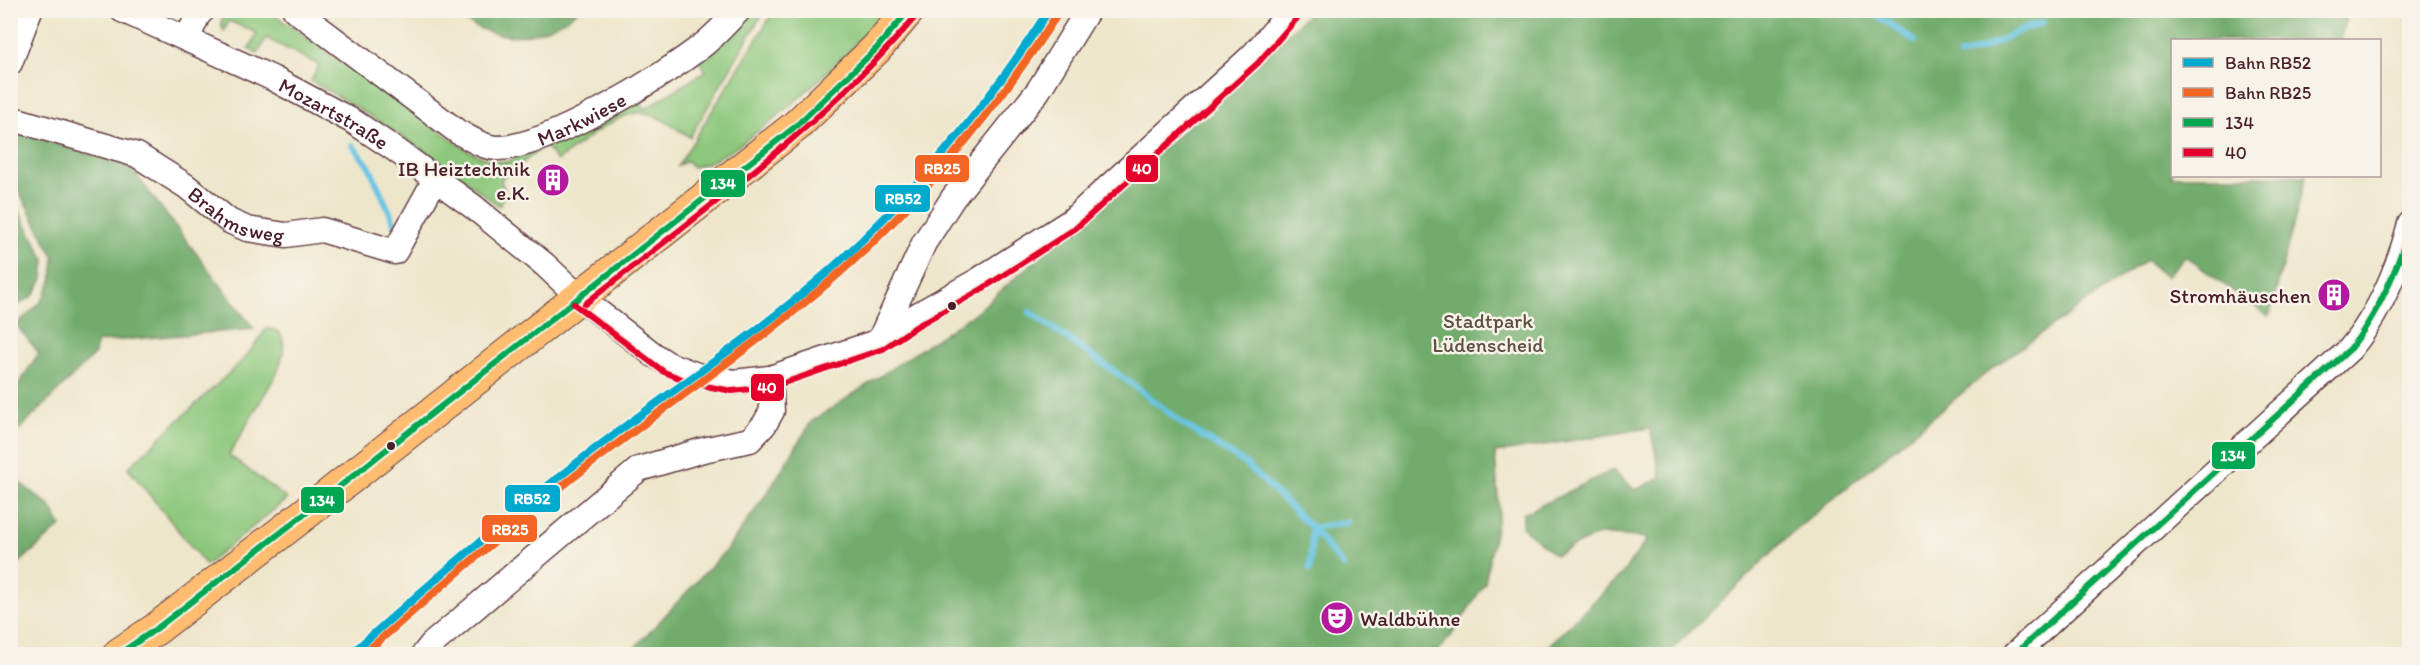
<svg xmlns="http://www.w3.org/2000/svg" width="2420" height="665" font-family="Itim,sans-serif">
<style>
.green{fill:#8cc77c;stroke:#6b7354;stroke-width:1.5}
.forest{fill:#71ac6c;stroke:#5e664c;stroke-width:1.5}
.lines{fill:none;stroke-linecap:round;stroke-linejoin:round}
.stream{stroke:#65c4e4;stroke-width:6}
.minor-casing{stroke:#633d43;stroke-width:27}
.major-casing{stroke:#633d43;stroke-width:34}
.minor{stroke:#fff;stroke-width:24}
.major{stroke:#fdbc70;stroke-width:32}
.bus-1-casing{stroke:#f7f3e8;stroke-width:10}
.bus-2-casing{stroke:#f7f3e8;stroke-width:10}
.bus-1{stroke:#00a651;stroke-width:6}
.bus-2{stroke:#e4002b;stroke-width:6}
.rail-1-casing{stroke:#f7f3e8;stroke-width:12}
.rail-2-casing{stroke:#f7f3e8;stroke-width:12}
.rail-1{stroke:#00a9ce;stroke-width:8}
.rail-2{stroke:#f26522;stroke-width:8}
.bus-dot{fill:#4a1f2b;stroke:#f7f3e8;stroke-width:2}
.labels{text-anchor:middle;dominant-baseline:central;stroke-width:5;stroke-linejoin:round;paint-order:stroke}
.street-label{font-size:21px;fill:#4a1f2b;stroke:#f7f3e8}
.poi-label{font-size:21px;fill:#4a1f2b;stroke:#f7f3e8;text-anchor:end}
.park-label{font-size:21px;fill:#5e5143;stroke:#f7f3e8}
.line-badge{stroke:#f7f3e8;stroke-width:2}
.badge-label{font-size:16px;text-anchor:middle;font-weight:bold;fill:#fff}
</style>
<rect width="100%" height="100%" fill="#f7f3e8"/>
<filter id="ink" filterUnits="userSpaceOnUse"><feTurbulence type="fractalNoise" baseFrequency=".0167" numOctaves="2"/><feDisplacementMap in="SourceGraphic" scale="12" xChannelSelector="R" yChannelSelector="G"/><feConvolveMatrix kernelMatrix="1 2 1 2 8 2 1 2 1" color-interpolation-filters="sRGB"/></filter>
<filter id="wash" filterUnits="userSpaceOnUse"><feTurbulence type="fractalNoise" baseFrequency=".008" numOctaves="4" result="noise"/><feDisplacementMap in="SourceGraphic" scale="24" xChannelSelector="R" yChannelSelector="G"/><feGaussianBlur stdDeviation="1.35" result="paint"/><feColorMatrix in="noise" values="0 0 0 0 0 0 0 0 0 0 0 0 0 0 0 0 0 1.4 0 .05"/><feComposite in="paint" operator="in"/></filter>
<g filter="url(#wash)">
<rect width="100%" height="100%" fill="#eee6cb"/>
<g class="green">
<path d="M226,11H269L467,150L491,161L507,162L637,98L645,109L706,71L698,59L749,11H764L690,137C676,129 660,115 644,113C620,109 576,147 557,161L545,146L501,179L505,194L499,206C439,160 377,118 311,81L319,65L266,38L258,54L249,49L257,33L229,21L224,31C219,25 222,16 226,11Z"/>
<path d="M774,11H886C853,51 742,159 693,167L687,161L678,166Z"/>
<path d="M266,329C292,327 283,358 277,373L229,455L287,499L206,565L128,468L246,357Z"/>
</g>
<g class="forest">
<path d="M451,11H578C535,43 494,45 451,11Z"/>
<path d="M1311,11H2348L2340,40H2172V176H2306L2269,317L2185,256L2166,277L2146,260L1995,366L1794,531L1667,654H1540L1622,574L1648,538L1600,534L1555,555L1522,527L1523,514L1613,470L1635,490L1661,478L1650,428L1495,453L1499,512L1485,583L1451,636L1434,654H629L728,548L770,489L811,422L978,311L1258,63Z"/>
<path d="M28,135L130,167L254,329L97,342L95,354L11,438V396L39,353L16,325L41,302L52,280L54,257L11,176V140L13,136Z"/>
<path d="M10,195L45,260L43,279L33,296L16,306L10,305Z"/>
<path d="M11,476L50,506L61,526L11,570Z"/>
</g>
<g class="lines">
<g class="stream">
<path d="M1869,10L1915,41"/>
<path d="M1960,55C1989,50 2013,30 2043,23"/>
<path d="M352,145L369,166L395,224"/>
<path d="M1030,312L1139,389L1183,424L1246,464L1312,528L1343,566"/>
<path d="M1310,569L1312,528L1348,522"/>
</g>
</g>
</g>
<g filter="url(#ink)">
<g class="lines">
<defs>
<g id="minor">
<path id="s1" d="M122,10L272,78L354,122L396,150L475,208L545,265L579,297L654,355L668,364L697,375L734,382L770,378L879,341L912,318L977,281L1071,221L1252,56L1292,10"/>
<path id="s2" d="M295,10L458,132C470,138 482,147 496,148C546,149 662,77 703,45C716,35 727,22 739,10"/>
<path d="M187,39L198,15L203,10"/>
<path d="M10,63L30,10"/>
<path id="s3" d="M10,118L137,155L186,186L229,221L247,229L286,235L322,230L395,252L436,178"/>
<path d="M880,339L924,243L953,198L1038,91L1088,10"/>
<path d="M424,654L432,644L639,469L703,450L750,440L764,425L772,411L770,378"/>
<path d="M2015,654L2350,349C2380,313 2398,269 2410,224"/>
</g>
<path id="major" d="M119,654L156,629L306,513L796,126L876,49L909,10"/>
</defs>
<use href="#minor" class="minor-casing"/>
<use href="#major" class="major-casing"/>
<use href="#minor" class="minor"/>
<use href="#major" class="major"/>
<defs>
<g id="bus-1">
<path d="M119,654L156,629L306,513L796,126L876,49L909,10"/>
<path d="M2015,654L2350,349C2379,312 2397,271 2410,226"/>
</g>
<g id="bus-2">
<path d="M574,304L664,372L695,384L732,391L772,387L883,349L917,326L982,289L1076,228L1258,63L1299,16"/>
<path d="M585,304C700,213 821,128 916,16"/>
</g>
</defs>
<use href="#bus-1" class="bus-1-casing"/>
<use href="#bus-2" class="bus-2-casing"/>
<use href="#bus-1" class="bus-1"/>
<use href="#bus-2" class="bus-2"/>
<defs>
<path id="rail-1" d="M351,654C426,587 502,521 582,459C664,395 752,339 830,270C915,194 987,106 1049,10"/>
<path id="rail-2" d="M364,654C445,583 526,512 613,447C700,381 792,320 871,244C942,175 1003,98 1057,15"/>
</defs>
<use href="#rail-1" class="rail-1-casing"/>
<use href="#rail-2" class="rail-2-casing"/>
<use href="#rail-1" class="rail-1"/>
<use href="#rail-2" class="rail-2"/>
</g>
</g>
<defs>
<symbol id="building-disc" viewBox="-11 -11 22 22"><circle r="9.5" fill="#b5179e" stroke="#f7f3e8"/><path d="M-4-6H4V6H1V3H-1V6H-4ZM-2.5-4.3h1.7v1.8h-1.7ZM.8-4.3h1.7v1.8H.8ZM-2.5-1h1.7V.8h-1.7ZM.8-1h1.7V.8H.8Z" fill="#fff"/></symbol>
<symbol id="theatre-disc" viewBox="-11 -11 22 22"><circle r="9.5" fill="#b5179e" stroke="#f7f3e8"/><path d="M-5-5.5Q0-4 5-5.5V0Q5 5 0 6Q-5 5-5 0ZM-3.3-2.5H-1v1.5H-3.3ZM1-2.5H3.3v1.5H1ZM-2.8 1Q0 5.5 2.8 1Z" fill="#fff"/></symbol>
</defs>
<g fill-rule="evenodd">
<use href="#building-disc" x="534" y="161" width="38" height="38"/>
<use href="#building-disc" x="2315" y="276" width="38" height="38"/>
<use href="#theatre-disc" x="1318" y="599" width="38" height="38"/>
</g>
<g class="bus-dot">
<circle cx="952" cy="306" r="5"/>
<circle cx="391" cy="446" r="5"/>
</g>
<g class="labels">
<g class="street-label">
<text stroke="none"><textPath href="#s1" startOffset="236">Mozartstraße</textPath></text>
<text stroke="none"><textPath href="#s2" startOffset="336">Markwiese</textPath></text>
<text stroke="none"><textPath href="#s3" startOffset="250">Brahmsweg</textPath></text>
</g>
<g class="poi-label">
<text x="530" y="168">IB Heiztechnik<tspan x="530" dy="24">e.K.</tspan></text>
<text x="2311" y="295">Stromhäuschen</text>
<text x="1360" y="618" text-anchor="start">Waldbühne</text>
</g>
<g class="park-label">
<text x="1488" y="320">Stadtpark<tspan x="1488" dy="24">Lüdenscheid</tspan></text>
</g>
</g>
<g class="line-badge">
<rect x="1125" y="154" width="34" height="29" rx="6" fill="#e4002b"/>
<rect x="914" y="154" width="56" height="29" rx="6" fill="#f26522"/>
<rect x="700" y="169" width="46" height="29" rx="6" fill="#00a651"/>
<rect x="874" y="184" width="57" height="29" rx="6" fill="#00a9ce"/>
<rect x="750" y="373" width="35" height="29" rx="6" fill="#e4002b"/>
<rect x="2211" y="441" width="45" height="29" rx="6" fill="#00a651"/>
<rect x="504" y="484" width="57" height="29" rx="6" fill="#00a9ce"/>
<rect x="300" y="486" width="45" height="28" rx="6" fill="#00a651"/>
<rect x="481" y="514" width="57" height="29" rx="6" fill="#f26522"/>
</g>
<g class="badge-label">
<text x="1142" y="174">40</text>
<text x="942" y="174">RB25</text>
<text x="723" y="189">134</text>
<text x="903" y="204">RB52</text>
<text x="767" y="393">40</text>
<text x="2233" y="461">134</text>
<text x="532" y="504">RB52</text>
<text x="322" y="506">134</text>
<text x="510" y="535">RB25</text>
</g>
<rect width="2420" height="665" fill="none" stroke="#f7f3e8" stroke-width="36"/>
<rect x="2171" y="39" width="210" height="138" fill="#f7f3e8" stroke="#b29e9c" stroke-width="1.5"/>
<rect x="2183" y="58" width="30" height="9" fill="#00a9ce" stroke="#b29e9c" stroke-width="1.5"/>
<text x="2225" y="69" font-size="18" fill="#4a1f2b">Bahn RB52</text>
<rect x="2183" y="88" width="30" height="9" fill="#f26522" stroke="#b29e9c" stroke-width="1.5"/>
<text x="2225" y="99" font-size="18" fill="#4a1f2b">Bahn RB25</text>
<rect x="2183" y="118" width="30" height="9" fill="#00a651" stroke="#b29e9c" stroke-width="1.5"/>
<text x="2225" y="129" font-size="18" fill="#4a1f2b">134</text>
<rect x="2183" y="148" width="30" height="9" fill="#e4002b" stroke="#b29e9c" stroke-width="1.5"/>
<text x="2225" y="159" font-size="18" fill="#4a1f2b">40</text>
</svg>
